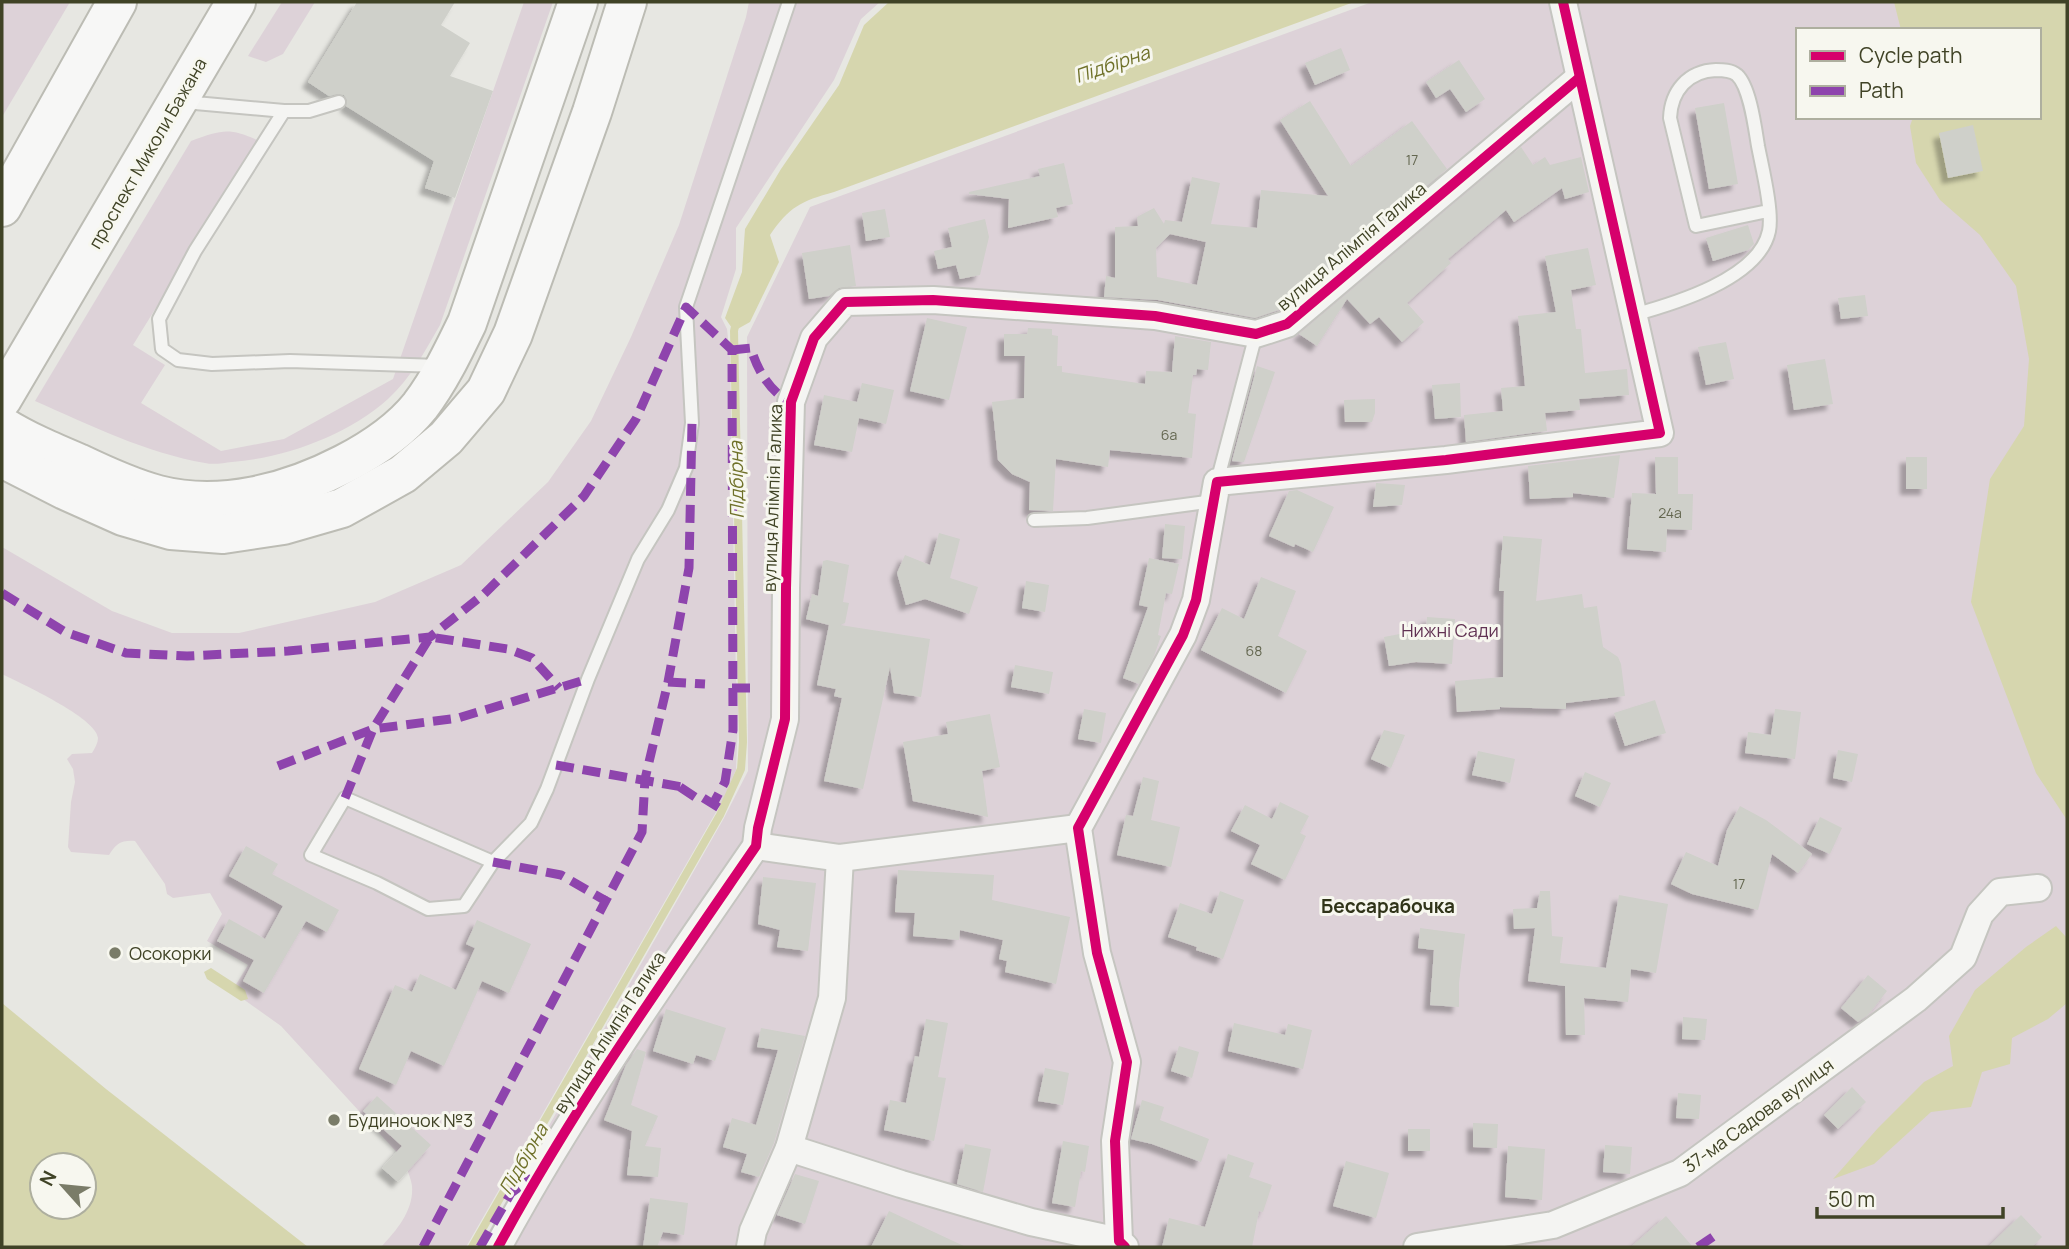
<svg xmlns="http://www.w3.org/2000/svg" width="2069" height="1249" font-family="Manrope,sans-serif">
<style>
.green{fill:#ddd2d8;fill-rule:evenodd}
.water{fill:#d6d6ae;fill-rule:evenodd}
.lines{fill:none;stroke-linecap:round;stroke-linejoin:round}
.stream{stroke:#d6d6ae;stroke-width:8}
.building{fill:#cfd0ca;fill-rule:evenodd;filter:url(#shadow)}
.service-casing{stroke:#c5c5c0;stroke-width:16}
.minor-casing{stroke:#c5c5c0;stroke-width:30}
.trunk-casing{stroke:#bcbcb4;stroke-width:42}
.service{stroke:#f4f4f2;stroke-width:12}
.minor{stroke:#f4f4f2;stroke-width:26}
.trunk{stroke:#f7f7f6;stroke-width:38}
.quiet{stroke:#8e44ad;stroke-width:9;stroke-dasharray:18 9;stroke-linecap:butt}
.cycleway-casing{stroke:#f7f7ef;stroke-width:15}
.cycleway{stroke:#d6006c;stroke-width:10}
.poi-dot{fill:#7a7c68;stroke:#f7f7ef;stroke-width:2.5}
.labels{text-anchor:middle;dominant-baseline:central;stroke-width:6;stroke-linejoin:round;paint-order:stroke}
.number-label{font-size:14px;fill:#646750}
.street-label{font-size:18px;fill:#404326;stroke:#f7f7ef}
.park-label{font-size:18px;fill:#613253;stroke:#f7f7ef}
.poi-label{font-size:18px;fill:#404326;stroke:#f7f7ef;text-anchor:start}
.water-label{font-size:19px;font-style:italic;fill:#6f7129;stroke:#f7f7ef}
.neighbourhood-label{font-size:19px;font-weight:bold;fill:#303419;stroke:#f7f7ef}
</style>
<defs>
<filter id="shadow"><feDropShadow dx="-6" dy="6" stdDeviation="2" flood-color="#0004"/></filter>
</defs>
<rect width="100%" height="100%" fill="#e7e7e2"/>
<g class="green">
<path d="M2,2H70L2,117Z"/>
<path d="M282,2H315L283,54L266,62L248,56Z"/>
<path d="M524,2H553L440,325C425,351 411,378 388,399C348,435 285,458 232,462C223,463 214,465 205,463C146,453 90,425 35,401L191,141C222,130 229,127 259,141L133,345L165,365L141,403L221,451L284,439L393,379Z"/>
<path d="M749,2H880L861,19L834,80L736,228V269L721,317L727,329L730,358L736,680L739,697L736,770L723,800L466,1247H368L382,1246C397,1230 414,1210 412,1186C411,1178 406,1167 403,1159L281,1026L232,991L248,965L207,941L222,914L210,893L173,898L167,894L165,884L135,841C121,840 116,844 109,855L71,852L68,847L71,802L75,782L73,769L67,759L72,754L92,753C95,748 98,743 98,738C97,718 20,683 2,674V547L112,611L172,633H239L375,602L461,565L548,482L591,421L631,337L679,225L746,17Z"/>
<path d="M1372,2H2067V1247H480L724,818L748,771L747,337L810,207ZM1798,30H2039V117H1798Z"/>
</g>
<g class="water">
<path d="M889,2H1354L834,192C801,201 789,207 770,235L779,262L750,322L734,331L725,318L742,272L745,229L781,169L839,85L864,25Z"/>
<path d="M1894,2H2067V820L2036,773L1971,602L1990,479L2024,426L2029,359L2016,286L1980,235L1940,200L1916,163L1910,126L1913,117H2039V30H1901Z"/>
<path d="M2056,926L2067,938V1003L2048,1019L2012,1038L2010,1064L1982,1072L1971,1107L1931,1112L1874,1164L1833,1179L1878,1128L1924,1082L1953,1066L1949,1036L1975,990L2026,947Z"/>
<path d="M211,968L245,990L248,999L241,1001L207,979L204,972Z"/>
<path d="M2,1003L106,1089L308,1247H2ZM84,1165V1207H42V1165Z"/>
</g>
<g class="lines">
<path class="stream" d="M472,1247L720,815L741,769L743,742L734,331L736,322"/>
</g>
<g class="building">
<path d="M357,2H455L441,25L470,43L450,76L493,91L455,198L425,188L434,161L346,106L347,100L344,95L337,94L329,96L308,82Z"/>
<path d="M1341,48L1350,70L1315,85L1305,63Z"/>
<path d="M1459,60L1485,99L1466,112L1450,89L1436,98L1426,82Z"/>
<path d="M1310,101L1351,166L1412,121L1447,169L1279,310L1255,318L1158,300L1104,297L1106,276L1115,278V227L1138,226L1137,217L1154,208L1164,224L1165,220L1182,222L1192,177L1220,183L1211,224L1257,228L1261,190L1328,196L1280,120ZM1170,234L1206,242L1197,285L1157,277L1156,248Z"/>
<path d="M1724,103L1738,184L1709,189L1695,108Z"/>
<path d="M1973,125L1983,171L1948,178L1939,133Z"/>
<path d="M1521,147L1533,165L1545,157L1550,165L1581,157L1589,192L1565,199L1562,188L1514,222L1506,210L1448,259L1451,263L1407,303L1424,322L1402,342L1379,317L1370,324L1347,299L1317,346L1299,334Z"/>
<path d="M1064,163L1073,204L1056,208L1058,217L1008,228L1009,199L969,194V192L1040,176L1038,169Z"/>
<path d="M885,209L890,237L866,241L862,213Z"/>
<path d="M985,219L989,237L980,275L960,279L956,265L938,269L934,251L952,247L948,228Z"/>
<path d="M1748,225L1754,244L1748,250L1713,261L1706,238Z"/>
<path d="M850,245L856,286L839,288L829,296L809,299L802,253Z"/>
<path d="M1588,248L1596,285L1571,290L1576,329H1581L1585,373L1627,369L1629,395L1579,399L1580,410L1545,413L1547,431L1466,442L1464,415L1503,411L1501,388L1525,386L1518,316L1556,312L1545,256Z"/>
<path d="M1865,295L1868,316L1841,319L1838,298Z"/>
<path d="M927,318L967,327L949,400L910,391Z"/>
<path d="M1028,328L1052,329V335L1058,336L1057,366H1062V372L1145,384L1146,371L1172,372L1175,336L1211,342L1208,370L1197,369L1196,375H1193L1188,413L1196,414L1192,458L1110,450L1108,467L1056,459L1053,511L1029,510L1030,482L1012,474L998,460L992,402L1024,398L1025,356H1004V334H1027Z"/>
<path d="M1726,342L1734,379L1706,385L1698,347Z"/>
<path d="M1825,359L1833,404L1794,410L1787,365Z"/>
<path d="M1257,366L1275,372L1244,462L1232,461Z"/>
<path d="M862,383L894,390L886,424L859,418L852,452L814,445L824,395L857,402Z"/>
<path d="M1460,383L1461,417L1435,419L1432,385Z"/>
<path d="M1375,399V413L1372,422H1345L1344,400Z"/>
<path d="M1620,455L1614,498L1573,493V497L1530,499L1528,466Z"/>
<path d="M1655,457H1678V494H1693L1692,530L1667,529L1666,552L1627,549L1632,493L1656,494Z"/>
<rect x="1906" y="457" width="21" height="32"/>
<path d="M1376,483L1405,485L1402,505L1373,507Z"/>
<path d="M1297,490L1334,507L1313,552L1295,544L1294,547L1269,536L1289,491Z"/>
<path d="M1165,524L1185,526L1182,559L1162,558Z"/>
<path d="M939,533L960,539L950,578L978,587L969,614L925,599L906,605L897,573L905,555L930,565Z"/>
<path d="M1503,536L1542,539L1536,601L1582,594L1584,608L1597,606L1603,647L1618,657L1621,664L1625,696L1566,703V709L1500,707V709L1457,712L1455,681L1503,677L1504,591H1499Z"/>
<path d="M1149,558L1179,564L1172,594L1166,593L1158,635L1161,636L1154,656L1139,684L1123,678L1148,607L1139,605Z"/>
<path d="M827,560L849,565L843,602L849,603L845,623L840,625L930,639L921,697L894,693L890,667L863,789L824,781L842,698L834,696L836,689L817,685L829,625L806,619L812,594L818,596L823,561Z"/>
<path d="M1261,577L1296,591L1278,636L1307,651L1286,693L1201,650L1222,608L1244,619Z"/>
<path d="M1026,581L1049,585L1045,612L1022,608Z"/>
<path d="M1427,617L1455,619L1452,664L1416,662L1389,666L1384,637L1426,629Z"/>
<path d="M1015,665L1053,672L1049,694L1011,687Z"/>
<path d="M1655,700L1666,733L1625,746L1614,713Z"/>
<path d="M1084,709L1106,713L1101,743L1078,739Z"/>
<path d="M1775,709L1801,712L1795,759L1745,753L1748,732L1771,735Z"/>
<path d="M990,714L1000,767L982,771L988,817L913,801L903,742L948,734L946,722Z"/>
<path d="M1384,730L1405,735L1391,768L1371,759Z"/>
<path d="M1838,750L1858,754L1852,782L1833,778Z"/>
<path d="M1478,751L1515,759L1510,783L1472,775Z"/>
<path d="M1585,772L1611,783L1600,807L1575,796Z"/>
<path d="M1143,777L1159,781L1151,820L1180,827L1171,867L1117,855L1126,815L1133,816Z"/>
<path d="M1280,802L1309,816L1300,833L1306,836L1285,880L1251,864L1260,845L1231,831L1245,805L1272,819Z"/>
<path d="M1740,806L1766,820L1812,854L1798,873L1772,854L1758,910L1692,894L1671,884L1686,852L1718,866L1727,830Z"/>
<path d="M1820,817L1842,828L1830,854L1807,844Z"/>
<path d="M246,846L278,864L272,874L339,910L327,932L306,921L264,993L243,981L254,960L217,941L229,919L265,939L283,906L229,876Z"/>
<path d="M898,870L994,875L992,900L1070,917L1056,984L1005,972L1007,961L999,959L1003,940L960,930L959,940L913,936L915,913L895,912Z"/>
<path d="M763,877L816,883L808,951L777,947L780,930L758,924Z"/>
<path d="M1220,891L1244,900L1223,959L1196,950L1197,947L1168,937L1180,903L1212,914Z"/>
<path d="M1540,891H1550L1552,936L1563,937L1560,963L1606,968L1619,895L1668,904L1656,973L1631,969L1628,1002L1584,998L1585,1035H1566L1565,986L1528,981L1535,928L1514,929L1513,909L1537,908Z"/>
<path d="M477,920L531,944L509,993L482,981L444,1066L411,1051L396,1085L359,1069L395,985L412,992L420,974L456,990L475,948L466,944Z"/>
<path d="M1420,928L1465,934L1459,983V1007L1430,1005L1434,950L1418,948Z"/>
<path d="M1868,975L1887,991L1868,1015L1858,1022L1841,1008Z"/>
<path d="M666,1009L726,1028L715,1061L696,1055L693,1064L653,1051Z"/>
<path d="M1683,1017L1707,1019L1705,1040L1682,1039Z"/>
<path d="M926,1019L948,1023L938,1077L946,1078L934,1141L884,1130L890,1100L906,1103L915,1056L919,1057Z"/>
<path d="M1234,1023L1285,1035L1288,1024L1312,1030L1303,1069L1228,1051Z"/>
<path d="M761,1028L805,1036L774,1143L759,1177L741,1172L747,1154L723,1147L732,1118L756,1125L778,1050L757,1047Z"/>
<path d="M1179,1046L1199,1052L1192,1078L1171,1071Z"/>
<path d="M637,1049L646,1052L631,1105L658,1116L645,1146L661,1148L658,1177L627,1175L632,1131L604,1120L626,1065Z"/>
<path d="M1045,1068L1069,1073L1063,1105L1038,1101Z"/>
<path d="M1852,1087L1866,1102L1838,1129L1824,1115Z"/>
<path d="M1678,1093L1701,1095L1699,1119L1676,1118Z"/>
<path d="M377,1096L431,1145L398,1182L382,1168L402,1146L363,1111Z"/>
<path d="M1142,1100L1164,1107L1160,1120L1209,1139L1201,1162L1152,1144L1131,1139Z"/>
<path d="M1473,1123L1498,1124L1497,1148L1473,1147Z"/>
<rect x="1408" y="1129" width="22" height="22"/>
<path d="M1063,1141L1089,1146L1085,1172L1081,1171L1075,1207L1052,1203Z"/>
<path d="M965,1144L991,1149L983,1192L957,1184Z"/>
<path d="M1605,1145L1632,1147L1630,1174L1603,1172Z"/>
<path d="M1508,1146L1545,1149L1542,1200L1505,1197Z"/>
<path d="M1228,1154L1254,1163L1249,1177L1272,1185L1263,1212L1259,1211L1252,1247H1162L1169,1218L1205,1227Z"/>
<path d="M1346,1161L1389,1173L1376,1218L1333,1206Z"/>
<path d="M795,1174L819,1181L805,1224L777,1215Z"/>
<path d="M650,1198L688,1203L684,1235L663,1232L657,1247H643Z"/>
<path d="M889,1211L966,1247H871Z"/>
<path d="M2021,1215L2042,1237L2032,1247H1988Z"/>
<path d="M1666,1216L1693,1247H1631Z"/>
</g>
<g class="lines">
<defs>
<g id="service">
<path d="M184,102L284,111H309L339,102"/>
<path d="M284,111L195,251L159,319L162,349L178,360L212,364L290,361L439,366"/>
<path d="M1633,315C1673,304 1759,279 1769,231C1773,211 1762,167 1758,146C1755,128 1750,87 1737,75C1731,70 1723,70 1716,70C1688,71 1671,91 1670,118L1696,226L1768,211"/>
<path d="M1217,482L1256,334"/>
<path d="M1034,520L1087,518L1214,501"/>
<path d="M493,862L464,906L428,909L377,883L311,855L345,798L493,862L531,823L547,789L588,679L638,559L668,510L686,468L692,423L686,307L789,2"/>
</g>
<g id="minor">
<path d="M756,846L840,858L1078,828"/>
<path d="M789,1148L901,1184L1031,1222L1119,1241"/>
<path d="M498,1247C574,1107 666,977 756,846L758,828L785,719L786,588L791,402L814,338L845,302L933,300L1155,316L1256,334L1287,324L1579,78"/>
<path d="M750,1247L753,1231L789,1148L832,998L840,858"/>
<path d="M1125,1247L1119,1241L1115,1141L1127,1062L1097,953L1078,828L1183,635L1196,600L1217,482L1446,460L1660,433L1563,2"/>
<path d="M1417,1247L1553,1225L1680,1173L1916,999L1963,957L1980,914L2000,892L2038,888"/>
</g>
<g id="trunk">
<path d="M2,207L117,2"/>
<path d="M2,399L236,2"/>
<path d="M2,426C26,441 52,452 78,463C103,475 131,488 158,495C220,511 288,493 344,464C371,450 400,431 420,406C439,381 453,352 467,323L578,2"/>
<path d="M2,458L65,490L123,516L171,530L223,534L283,525L342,508L403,474L446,438L486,391L513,334L592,112L627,2"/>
</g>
</defs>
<use href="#service" class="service-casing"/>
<use href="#minor" class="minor-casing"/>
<use href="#trunk" class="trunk-casing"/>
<use href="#service" class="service"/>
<use href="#minor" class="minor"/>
<use href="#trunk" class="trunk"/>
<g class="quiet">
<path d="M732,350L751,348C756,368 771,394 791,402"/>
<path d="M2,593L65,632L126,653L187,656L288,651L430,637L484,594L584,496L636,419L686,307L732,350L733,730L725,782L713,804"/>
<path d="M668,682L705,684"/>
<path d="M732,688H751"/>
<path d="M556,765L688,788"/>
<path d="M278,766L373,729L430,637L508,649L532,658L559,688"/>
<path d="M680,787L695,797L700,796L726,812"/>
<path d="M345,798L373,729L458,718L588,679"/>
<path d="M493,862L561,875L606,901"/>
<path d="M423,1247L642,832L645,779L668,682L689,568L692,423"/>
<path d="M480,1247L511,1193L532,1178"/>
<path d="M1698,1247L1720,1232"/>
</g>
<defs>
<g id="cycleway">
<path d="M498,1247C574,1107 666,977 756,846L758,828L785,719L786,588L791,402L814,338L845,302L933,300L1155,316L1256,334L1287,324L1579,78"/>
<path d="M1125,1247L1119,1241L1115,1141L1127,1062L1097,953L1078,828L1183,635L1196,600L1217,482L1446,460L1660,433L1563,2"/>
</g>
</defs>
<use href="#cycleway" class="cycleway-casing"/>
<use href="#cycleway" class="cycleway"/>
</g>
<g class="poi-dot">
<circle cx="115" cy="953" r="7"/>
<circle cx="334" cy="1120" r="7"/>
</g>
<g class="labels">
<g class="number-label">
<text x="1412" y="159">17</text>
<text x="1169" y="434">6а</text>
<text x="1670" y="512">24а</text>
<text x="1254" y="650">68</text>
<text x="1739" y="883">17</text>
</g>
<g class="street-label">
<text transform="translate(147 153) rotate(-60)">проспект Миколи Бажана</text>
<text transform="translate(1351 246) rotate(-40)">вулиця Алімпія Галика</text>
<text transform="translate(772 498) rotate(-88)">вулиця Алімпія Галика</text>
<text transform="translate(609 1032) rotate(-57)">вулиця Алімпія Галика</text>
<text transform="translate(1758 1115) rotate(-36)">37-ма Садова вулиця</text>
</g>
<g class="park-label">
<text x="1450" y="630">Нижні Сади</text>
</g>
<g class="poi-label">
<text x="129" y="953">Осокорки</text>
<text x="348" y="1120">Будиночок №3</text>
</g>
<g class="water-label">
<text transform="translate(1112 64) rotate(-19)">Підбірна</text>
<text transform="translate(736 480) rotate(-91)">Підбірна</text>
<text transform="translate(523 1159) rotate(-60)">Підбірна</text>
</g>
<g class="neighbourhood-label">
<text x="1388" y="906">Бессарабочка</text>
</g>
</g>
<rect width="2069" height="1249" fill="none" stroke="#404326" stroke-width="7"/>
<rect x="1796" y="28" width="245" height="91" fill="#f7f7ef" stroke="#aeaf9f" stroke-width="2"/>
<rect x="1810" y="51" width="35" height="10" fill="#d6006c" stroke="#aeaf9f" stroke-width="2"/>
<text x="1859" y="63" font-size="21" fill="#404326">Cycle path</text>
<rect x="1810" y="86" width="35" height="10" fill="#8e44ad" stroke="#aeaf9f" stroke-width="2"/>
<text x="1859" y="98" font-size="21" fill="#404326">Path</text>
<g transform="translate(63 1186) rotate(297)"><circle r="33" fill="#f7f7ef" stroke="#aeaf9f" stroke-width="2"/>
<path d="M0-5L12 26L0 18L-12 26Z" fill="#7a7c68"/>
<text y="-10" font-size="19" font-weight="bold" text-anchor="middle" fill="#404326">N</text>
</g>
<path d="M1817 1207v10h186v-10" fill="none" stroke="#404326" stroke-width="3.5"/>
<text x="1828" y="1207" font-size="21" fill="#404326" stroke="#f7f7ef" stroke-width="5" paint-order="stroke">50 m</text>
</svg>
